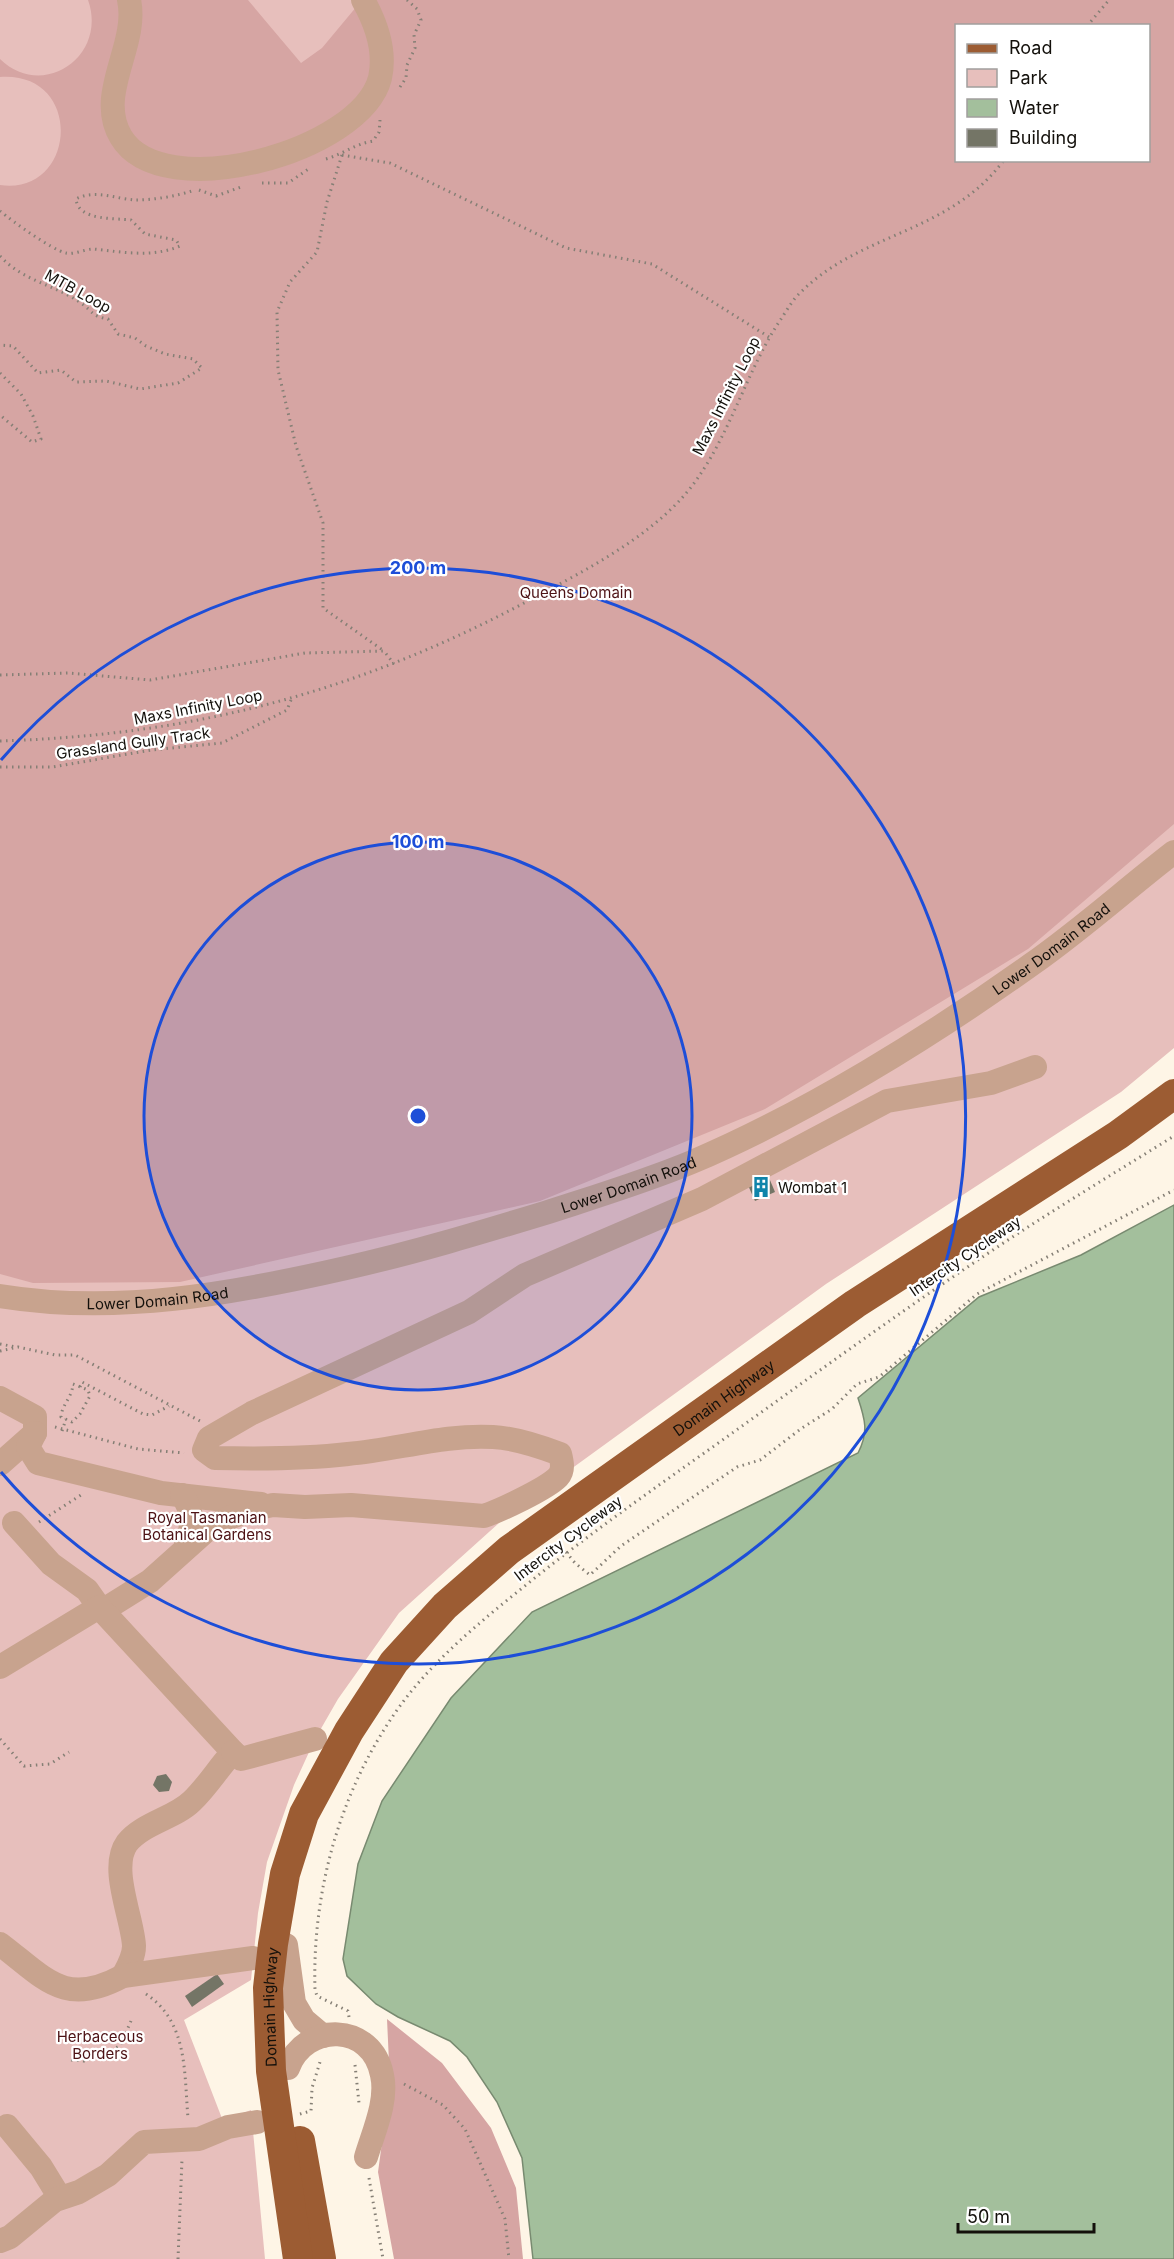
<svg xmlns="http://www.w3.org/2000/svg" width="1174" height="2259" font-family="Inter,sans-serif">
<style>
.green{fill:#e7bfbc;fill-rule:evenodd}
.forest{fill:#d6a5a3;fill-rule:evenodd}
.water{fill:#a3bf9c;stroke:#788a70;stroke-width:1.5}
.building{fill:#747566}
.lines{fill:none;stroke-linecap:round;stroke-linejoin:round}
.path{stroke:#857f75;stroke-width:3;stroke-dasharray:1.5 4.5;stroke-linecap:butt}
.minor{stroke:#c8a38e;stroke-width:24}
.major{stroke:#9c5c33;stroke-width:30}
.ring{fill:none;stroke:#1d4ed8;stroke-width:3}
.labels{text-anchor:middle;dominant-baseline:central;stroke-width:4.5;stroke-linejoin:round;paint-order:stroke}
.street-label{font-size:15px;fill:#13100b;stroke:#fff}
.park-label{font-size:15px;fill:#4d1215;stroke:#fff}
.poi-label{font-size:15px;fill:#13100b;stroke:#fff;text-anchor:start}
.centre{fill:#1d4ed8;stroke:#fff;stroke-width:3}
.ring-label{font-size:18px;text-anchor:middle;font-weight:bold;fill:#1d4ed8;stroke:#fff;stroke-width:4.5;stroke-linejoin:round;paint-order:stroke}
</style>
<rect width="100%" height="100%" fill="#fef5e6"/>
<path class="green" d="M0,0H1174V1048L1121,1092L826,1284L509,1514L399,1613L338,1699L315,1739L294,1785L267,1862L258,1913L251,1980L184,2020L223,2121L251,2110L265,2259H0ZM956,26H1148V160H956Z"/>
<g class="forest">
<path d="M88,0H248L301,63L322,48L362,0H1174V824L1028,949L765,1109L540,1201L180,1282L33,1283L0,1274V185C77,196 85,71 0,77V59C43,101 108,56 88,0ZM956,26H1148V160H956Z"/>
<path d="M387,2019L442,2063L491,2128L516,2188L523,2259H394L378,2172L390,2084Z"/>
</g>
<path class="water" d="M1174,1205V2259H533L522,2158L497,2102L467,2057L450,2041L398,2017L376,2004L347,1976L343,1959L358,1864L382,1801L451,1698L532,1612L858,1453C869,1432 865,1419 858,1398L979,1297L1081,1255Z"/>
<g class="building">
<path d="M767,1173L775,1192L755,1201L747,1183Z"/>
<path d="M166,1774L172,1782L169,1791L159,1792L153,1785L157,1776Z"/>
<path d="M217,1974L224,1984L192,2007L185,1996Z"/>
</g>
<g class="lines">
<g class="path">
<path d="M1087,26L1109,0"/>
<path d="M400,87L406,78L407,65L415,48L414,35L421,20L417,9L407,0"/>
<path d="M342,155L327,202L317,252L290,282L277,312L278,370L296,446L323,523V608L384,651"/>
<path d="M342,155L390,163L566,248L652,264L769,337"/>
<path d="M326,159C343,154 355,144 373,141L379,132L380,120"/>
<path d="M262,183H288L310,168"/>
<path d="M199,190L216,196L244,186"/>
<path d="M0,211C12,221 52,250 66,253C74,255 85,249 93,249C123,252 152,258 180,246L176,240L145,234L131,220C115,218 78,221 76,199C94,189 117,199 135,200C155,200 177,196 195,190"/>
<path d="M0,256C24,282 54,284 81,303C93,312 92,316 108,319L118,334L135,338L146,346L165,354L193,359L202,368L178,383L140,389L106,381L76,382L61,370L38,373L13,346L0,345"/>
<path d="M0,373L21,394L33,416L41,439L32,442L0,415"/>
<path d="M0,675L68,673L150,680L305,653L384,651L394,664"/>
<path d="M0,741C199,735 364,690 539,595C588,569 643,540 681,499C726,450 743,377 779,322C786,312 792,300 801,292C861,232 949,234 1004,160"/>
<path d="M0,767H53L151,750L222,743L287,710L291,700"/>
<path d="M0,1344L16,1347"/>
<path d="M0,1351L18,1347L55,1355H75L200,1421"/>
<path d="M73,1384L88,1390L90,1396L80,1414L72,1422L61,1417C62,1404 72,1398 73,1384Z"/>
<path d="M80,1387L82,1382L143,1414L152,1415L169,1406"/>
<path d="M55,1427L138,1449L184,1453"/>
<path d="M62,1431L66,1419"/>
<path d="M39,1522L81,1495"/>
<path d="M566,1552L575,1563L590,1575L621,1546L737,1467L760,1460L802,1428L832,1409L857,1384L879,1377L977,1294L1174,1190"/>
<path d="M0,1739L24,1766L50,1764L69,1752"/>
<path d="M146,1994C188,2022 184,2072 188,2118"/>
<path d="M349,2017L348,2011L317,1996L315,1990C312,1893 339,1794 395,1713C428,1665 475,1626 521,1589C579,1542 639,1499 700,1456C800,1385 899,1312 1002,1244C1058,1207 1116,1172 1174,1136"/>
<path d="M71,2060L84,2061L120,2046L131,2021"/>
<path d="M355,2065L359,2103"/>
<path d="M404,2084L443,2105L465,2129L505,2219L509,2259"/>
<path d="M300,2114L311,2111L312,2088L320,2062"/>
<path d="M369,2178L383,2259"/>
<path d="M178,2259L182,2159"/>
</g>
<g class="minor">
<path d="M129,0C139,45 95,94 121,137C162,206 361,152 380,78C386,51 376,23 363,0"/>
<path id="s1" d="M0,1296C116,1315 232,1294 346,1268C413,1253 479,1233 545,1213C594,1197 644,1182 692,1162C807,1113 930,1037 1032,964C1082,929 1126,889 1174,852"/>
<path d="M0,1398L35,1417V1433L0,1464"/>
<path d="M35,1433L28,1447L38,1463L161,1493L261,1504"/>
<path d="M182,1495C196,1516 192,1526 185,1549"/>
<path d="M14,1523L51,1564L87,1590L99,1607"/>
<path d="M102,1611L150,1581L208,1529L231,1517L258,1508L273,1505L305,1507L351,1505L484,1516C501,1510 546,1489 558,1477C564,1470 562,1462 560,1454C539,1446 515,1438 493,1437C445,1434 396,1450 348,1454C304,1459 259,1459 215,1458L204,1450L209,1438L252,1413L469,1312L525,1275L702,1199L887,1101L991,1083L1035,1067"/>
<path d="M0,1667L99,1607L233,1752C219,1767 207,1787 192,1801C175,1818 143,1823 127,1843C109,1868 133,1919 134,1946C134,1957 128,1967 123,1976"/>
<path d="M233,1752L241,1759L315,1739"/>
<path d="M0,1944C45,1978 64,2008 123,1976L253,1958"/>
<path d="M286,1945L294,2003L304,2020L323,2036"/>
<path d="M288,2068C305,2022 372,2022 382,2075C388,2101 373,2133 366,2157"/>
<path d="M7,2126L41,2167L60,2198"/>
<path d="M0,2241L10,2237L55,2200L79,2192L108,2175L144,2142L199,2139L228,2127L257,2122"/>
</g>
<g class="major">
<path d="M300,2141L321,2259"/>
<path id="s2" d="M298,2259L271,2071L268,1988L273,1944L285,1874L304,1814L349,1731L394,1662L445,1606L509,1550L855,1304L1118,1135L1174,1094"/>
</g>
</g>
<circle cx="418" cy="1116" r="274" fill="#1d4ed8" fill-opacity=".12"/>
<g class="ring">
<circle cx="418" cy="1116" r="274"/>
<path d="M1 760A548 548 0 1 1 1 1472"/>
</g>
<defs>
<symbol id="building-bare" viewBox="-9 -9 18 18"><path d="M-4-6H4V6H1V3H-1V6H-4ZM-2.5-4.3h1.7v1.8h-1.7ZM.8-4.3h1.7v1.8H.8ZM-2.5-1h1.7V.8h-1.7ZM.8-1h1.7V.8H.8Z" fill="#0f84aa" stroke="#fff" stroke-width="2.5" paint-order="stroke"/></symbol>
</defs>
<g fill-rule="evenodd">
<use href="#building-bare" x="746" y="1172" width="30" height="30"/>
</g>
<g class="labels">
<g class="street-label">
<text transform="translate(78 291) rotate(29)">MTB Loop</text>
<text transform="translate(726 396) rotate(-63)">Maxs Infinity Loop</text>
<text transform="translate(198 707) rotate(-11)">Maxs Infinity Loop</text>
<text transform="translate(133 743) rotate(-8)">Grassland Gully Track</text>
<text stroke="none"><textPath href="#s1" startOffset="1130">Lower Domain Road</textPath></text>
<text stroke="none"><textPath href="#s1" startOffset="644">Lower Domain Road</textPath></text>
<text transform="translate(965 1256) rotate(-34)">Intercity Cycleway</text>
<text stroke="none"><textPath href="#s1" startOffset="158">Lower Domain Road</textPath></text>
<text stroke="none"><textPath href="#s2" startOffset="1052">Domain Highway</textPath></text>
<text transform="translate(568 1538) rotate(-37)">Intercity Cycleway</text>
<text stroke="none"><textPath href="#s2" startOffset="254">Domain Highway</textPath></text>
</g>
<g class="park-label">
<text x="576" y="592">Queens Domain</text>
<text x="207" y="1517">Royal Tasmanian<tspan x="207" dy="17">Botanical Gardens</tspan></text>
<text x="100" y="2036">Herbaceous<tspan x="100" dy="17">Borders</tspan></text>
</g>
<g class="poi-label">
<text x="778" y="1187">Wombat 1</text>
</g>
</g>
<circle cx="418" cy="1116" r="9" class="centre"/>
<g class="ring-label">
<text x="418" y="574">200 m</text>
<text x="418" y="848">100 m</text>
</g>
<rect x="955" y="24" width="195" height="138" fill="#ffffff" stroke="#a19f9d" stroke-width="1.5"/>
<rect x="967" y="44" width="30" height="9" fill="#9c5c33" stroke="#a19f9d" stroke-width="1.5"/>
<text x="1009" y="54" font-size="18" fill="#13100b">Road</text>
<rect x="967" y="69" width="30" height="18" fill="#e7bfbc" stroke="#a19f9d" stroke-width="1.5"/>
<text x="1009" y="84" font-size="18" fill="#13100b">Park</text>
<rect x="967" y="99" width="30" height="18" fill="#a3bf9c" stroke="#a19f9d" stroke-width="1.5"/>
<text x="1009" y="114" font-size="18" fill="#13100b">Water</text>
<rect x="967" y="129" width="30" height="18" fill="#747566" stroke="#a19f9d" stroke-width="1.5"/>
<text x="1009" y="144" font-size="18" fill="#13100b">Building</text>
<path d="M958 2223v9h136v-9" fill="none" stroke="#13100b" stroke-width="3"/>
<text x="967" y="2223" font-size="18" fill="#13100b" stroke="#ffffff" stroke-width="4.5" paint-order="stroke">50 m</text>
</svg>
